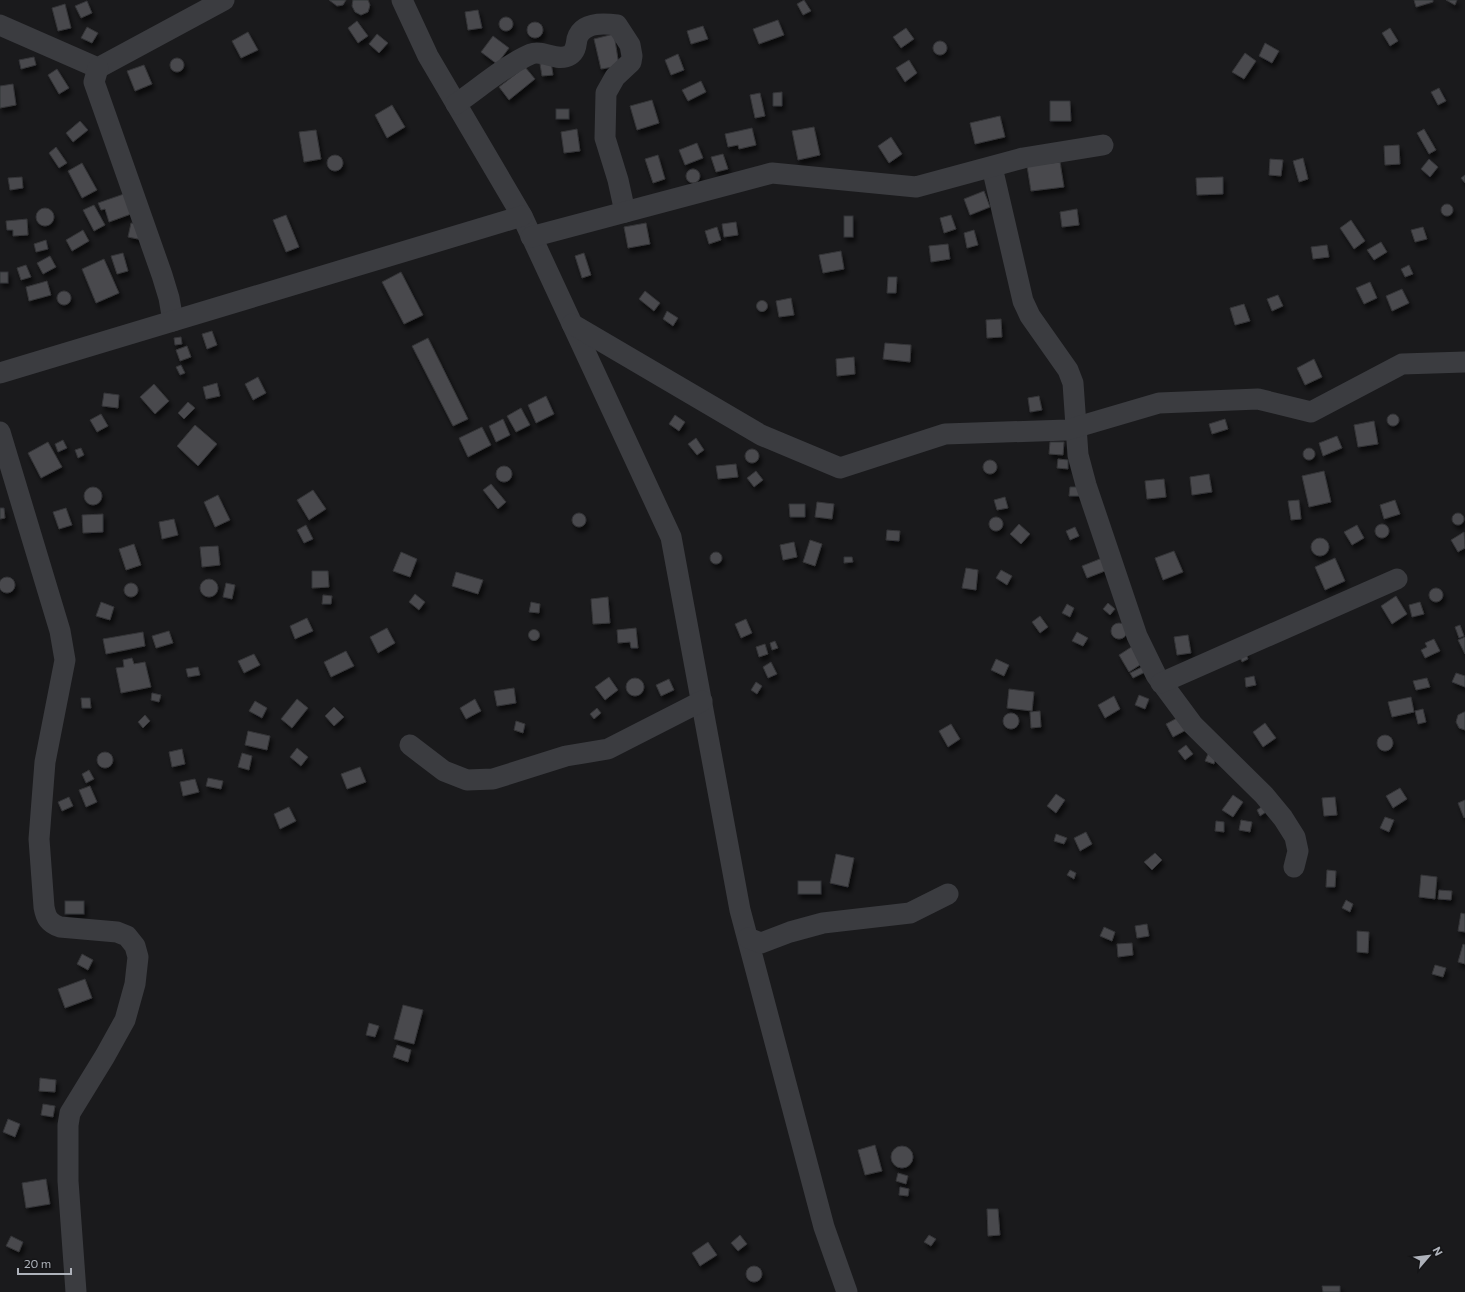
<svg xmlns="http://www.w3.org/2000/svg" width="1465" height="1292" font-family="Commissioner,sans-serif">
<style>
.building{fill:#494a4e;stroke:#343437;filter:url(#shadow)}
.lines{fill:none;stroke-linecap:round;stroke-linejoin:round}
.street{stroke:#3b3c40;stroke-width:21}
</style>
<defs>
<filter id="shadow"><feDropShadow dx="2.5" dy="4.5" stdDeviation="2" flood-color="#0009"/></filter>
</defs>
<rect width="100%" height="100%" fill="#1a1a1c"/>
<g class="building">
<path d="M329,0H346L343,5L337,6Z"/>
<path d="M353,0H368L370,5L368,12L361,15L355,12L352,6Z"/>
<path d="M804,0L811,11L803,15L797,4Z"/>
<path d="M1414,0H1433V2L1416,7Z"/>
<path d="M1446,0H1457L1455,5Z"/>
<path d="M87,1L92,13L81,18L75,6Z"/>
<path d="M65,4L71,28L58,31L52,8Z"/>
<path d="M478,10L482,28L468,30L465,12Z"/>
<circle cx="506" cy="24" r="7"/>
<path d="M778,20L784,35L759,44L753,29Z"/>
<path d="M357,21L368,36L358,43L348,28Z"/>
<circle cx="535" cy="30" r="8"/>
<path d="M703,26L708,39L691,44L687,31Z"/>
<path d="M87,27L98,33L92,43L81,38Z"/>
<path d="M906,28L914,39L901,48L893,37Z"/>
<path d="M1390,28L1398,41L1390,46L1382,33Z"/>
<path d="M248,32L258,50L241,58L232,41Z"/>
<path d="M377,34L388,43L379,53L369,44Z"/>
<path d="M614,34L619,66L601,69L594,39Z"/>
<path d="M493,36L509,48L497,64L481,52Z"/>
<circle cx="940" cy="48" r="7"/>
<path d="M1265,43L1279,51L1272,63L1259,56Z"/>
<path d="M1245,53L1256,61L1244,79L1232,72Z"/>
<path d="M678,54L684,70L671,75L665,60Z"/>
<path d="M34,57L36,65L21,69L19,60Z"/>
<circle cx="177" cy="65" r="7"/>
<path d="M909,60L917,73L905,82L896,68Z"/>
<path d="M551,62L553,75L542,76L540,64Z"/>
<path d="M144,65L152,84L135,91L127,71Z"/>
<path d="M525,67L535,79L509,100L499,87Z"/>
<path d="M57,69L69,88L59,94L48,75Z"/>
<path d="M701,81L706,92L688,101L682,90Z"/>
<path d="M13,84L16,105L0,108V86Z"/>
<path d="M1439,88L1446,101L1438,105L1431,92Z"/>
<path d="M782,92V106H773V93Z"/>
<path d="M760,93L765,116L755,118L750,95Z"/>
<path d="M652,100L659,123L637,130L630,106Z"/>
<path d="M1050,101H1070L1071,121H1050Z"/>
<path d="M392,105L405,127L387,138L375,115Z"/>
<rect x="556" y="109" width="13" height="10"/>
<path d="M1000,116L1005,137L975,144L970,123Z"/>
<path d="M80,121L88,130L73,142L66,133Z"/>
<path d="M814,127L820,155L798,160L792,131Z"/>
<path d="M752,128L756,145L739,149L738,145L728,147L725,134Z"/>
<path d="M577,129L580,151L564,153L561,132Z"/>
<path d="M1424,129L1436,150L1429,154L1417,133Z"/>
<path d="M316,130L321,159L304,162L299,132Z"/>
<path d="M891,137L902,154L889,163L878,146Z"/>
<path d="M697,143L703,158L685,165L679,150Z"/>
<path d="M1399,145L1400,164L1385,165L1384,146Z"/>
<path d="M56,147L67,163L59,168L49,153Z"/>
<path d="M723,154L728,169L716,172L711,157Z"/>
<path d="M658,155L665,179L653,183L645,159Z"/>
<circle cx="335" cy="163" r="8"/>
<path d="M1303,158L1308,179L1299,182L1293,161Z"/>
<path d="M1270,159L1283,160L1281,176L1269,175Z"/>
<path d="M1429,159L1438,167L1430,177L1421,169Z"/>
<path d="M1060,162L1064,187L1031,191L1027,166Z"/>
<path d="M82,163L97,190L82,198L68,171Z"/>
<circle cx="693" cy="176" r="7"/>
<path d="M1465,175V183L1461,178Z"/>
<path d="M22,177L23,188L10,190L8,178Z"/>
<path d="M1223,177V194L1197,195L1196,178Z"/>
<path d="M984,191L990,207L970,215L964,199Z"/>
<path d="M124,194L131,214L109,222L105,209L101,210L98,203Z"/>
<circle cx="1447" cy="210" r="6"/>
<path d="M94,205L105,225L94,231L83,210Z"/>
<circle cx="45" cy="217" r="9"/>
<path d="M1077,209L1079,225L1062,227L1060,212Z"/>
<path d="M286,215L299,247L286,252L273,220Z"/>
<path d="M951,215L956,229L944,233L940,218Z"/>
<rect x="844" y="216" width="9" height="21"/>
<path d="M27,219L28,235L13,236V230H7L6,221Z"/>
<path d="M1351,220L1365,241L1354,249L1340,228Z"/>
<path d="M736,222L738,235L724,237L722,224Z"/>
<path d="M131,223L145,226L143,240L128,237Z"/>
<path d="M646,223L650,244L628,248L624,227Z"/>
<path d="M717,227L721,240L709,244L705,231Z"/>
<path d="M1423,227L1427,239L1415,242L1411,230Z"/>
<path d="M83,230L89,241L72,251L66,240Z"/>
<path d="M974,230L978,245L967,248L964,233Z"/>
<path d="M46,240L48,249L36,252L34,244Z"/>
<path d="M1381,242L1387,252L1374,260L1367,250Z"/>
<path d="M948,244L950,259L931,262L929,246Z"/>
<path d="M1327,245L1329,257L1313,259L1311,247Z"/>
<path d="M841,251L844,269L823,273L819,255Z"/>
<path d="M123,253L128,271L117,274L111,256Z"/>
<path d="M584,253L591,275L582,278L575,256Z"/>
<path d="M50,256L56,267L43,274L37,263Z"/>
<path d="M104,259L119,293L96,303L82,269Z"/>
<path d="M26,265L31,277L21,280L17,268Z"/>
<path d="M1409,265L1413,274L1405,277L1401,269Z"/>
<rect x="0" y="272" width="8" height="11"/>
<path d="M401,272L423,315L404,324L382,282Z"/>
<path d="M888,277H897L896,293H887Z"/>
<path d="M47,281L51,295L29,301L26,287Z"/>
<path d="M1370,282L1377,298L1364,304L1356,288Z"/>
<path d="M1402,289L1409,303L1392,311L1386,296Z"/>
<circle cx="64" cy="298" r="7"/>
<path d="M645,291L660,303L654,311L639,299Z"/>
<path d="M1278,295L1283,306L1272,311L1267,299Z"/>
<path d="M791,298L794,315L779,317L776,301Z"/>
<circle cx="762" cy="306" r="5.5"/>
<path d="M1244,304L1250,321L1235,325L1230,308Z"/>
<path d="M667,311L678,318L673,326L663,319Z"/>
<path d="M1001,319L1002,337L987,338L986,320Z"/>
<path d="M212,331L217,345L207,349L202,334Z"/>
<path d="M181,337L182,344L175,345L174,338Z"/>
<path d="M428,338L468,419L453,426L412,346Z"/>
<path d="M885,343L911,345L910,362L883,359Z"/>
<path d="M187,346L191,357L180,361L176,350Z"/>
<path d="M854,357L855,374L837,376L836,359Z"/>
<path d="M1314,359L1322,377L1305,385L1297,368Z"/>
<path d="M181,365L185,373L180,375L176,367Z"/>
<path d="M258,377L266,393L253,400L245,384Z"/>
<path d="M217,383L220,396L206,399L203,387Z"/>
<path d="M154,384L169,401L155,414L140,397Z"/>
<path d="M104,393L119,395L118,408L102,406Z"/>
<path d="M546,396L554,414L536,423L528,405Z"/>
<path d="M1039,396L1042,410L1030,412L1028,398Z"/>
<path d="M188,402L195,408L184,419L178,413Z"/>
<path d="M521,408L530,425L516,432L507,416Z"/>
<circle cx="1393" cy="420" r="6"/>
<path d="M101,414L108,426L97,432L90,420Z"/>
<path d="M675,415L685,422L679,431L669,424Z"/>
<path d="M503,419L510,435L496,442L489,426Z"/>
<path d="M1225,419L1228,429L1212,434L1209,424Z"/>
<path d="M1374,421L1378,444L1358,447L1354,425Z"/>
<path d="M195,425L217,444L198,466L177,446Z"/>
<path d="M482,427L491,445L468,457L459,438Z"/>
<path d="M1337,436L1342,448L1323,456L1319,443Z"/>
<path d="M696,438L704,450L697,455L688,444Z"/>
<path d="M63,440L67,448L58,452L55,444Z"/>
<path d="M48,442L62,467L41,478L28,453Z"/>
<path d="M1050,442H1064L1063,455L1049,454Z"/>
<path d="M81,448L84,455L78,458L75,450Z"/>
<circle cx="1309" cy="454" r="6"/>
<circle cx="752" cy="456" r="7"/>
<path d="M1058,459L1068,460V469L1057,468Z"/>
<circle cx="990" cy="467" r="7"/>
<path d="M736,464L738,477L718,479L716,466Z"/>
<circle cx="504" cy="474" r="8"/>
<path d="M756,471L763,480L754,487L747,478Z"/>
<path d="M1324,471L1331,502L1309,507L1302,476Z"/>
<path d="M1209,474L1212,492L1192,495L1190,477Z"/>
<path d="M1164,479L1166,497L1147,499L1145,481Z"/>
<path d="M491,484L506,502L498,509L483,490Z"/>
<path d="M1070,487H1081V496H1069Z"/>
<circle cx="93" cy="496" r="9"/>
<path d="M313,490L326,509L309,520L297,500Z"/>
<path d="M218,495L230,520L215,527L204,502Z"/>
<path d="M1005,497L1008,508L997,510L994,500Z"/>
<path d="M1299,500L1301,519L1291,520L1288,501Z"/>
<path d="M1395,500L1400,514L1384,519L1380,505Z"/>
<path d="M817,502L834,504L832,519L815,517Z"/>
<path d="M789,504H805V517H790Z"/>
<path d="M0,508H4L5,518L0,519Z"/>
<path d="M66,508L72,525L59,529L53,512Z"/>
<circle cx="1458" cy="519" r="6"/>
<circle cx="579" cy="520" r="7"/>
<path d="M103,514V532L83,533L82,515Z"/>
<circle cx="996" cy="524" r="7"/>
<path d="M174,519L178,535L162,539L159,522Z"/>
<path d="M1019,524L1030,534L1021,544L1010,534Z"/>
<circle cx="1382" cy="531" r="7"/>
<path d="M306,525L313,539L304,543L297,530Z"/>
<path d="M1357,525L1364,538L1352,545L1344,532Z"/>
<path d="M1075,527L1079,536L1070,540L1066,531Z"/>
<path d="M887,530L900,531L899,541L886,540Z"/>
<path d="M1464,532L1465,548L1458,552L1451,540Z"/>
<circle cx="1320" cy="547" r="9"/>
<path d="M810,540L822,544L815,566L803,562Z"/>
<path d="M794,542L797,557L783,560L780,545Z"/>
<path d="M134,544L141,565L126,570L119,549Z"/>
<path d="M218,546L220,565L202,567L200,547Z"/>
<path d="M1174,551L1183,572L1163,580L1155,558Z"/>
<path d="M401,552L417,559L410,577L393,571Z"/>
<circle cx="716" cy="558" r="6"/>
<path d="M844,557H852L853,562L844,563Z"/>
<path d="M1105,557L1110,569L1087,578L1082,566Z"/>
<path d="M1335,558L1345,581L1325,590L1315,567Z"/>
<path d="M966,568L978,570L976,590L962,588Z"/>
<path d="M1001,570L1012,576L1007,585L996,578Z"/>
<path d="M312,571H328L329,587L312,588Z"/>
<path d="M456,572L483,580L478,594L452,586Z"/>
<circle cx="7" cy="585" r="8"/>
<circle cx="209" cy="588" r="9"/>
<path d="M226,583L235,585L232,599L223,597Z"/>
<circle cx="131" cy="590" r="7"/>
<circle cx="1436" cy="595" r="7"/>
<path d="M415,594L425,602L419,610L409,602Z"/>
<path d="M323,595L332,596L331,604H322Z"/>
<path d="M1396,596L1407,614L1392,624L1381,606Z"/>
<path d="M608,597L610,623L593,624L591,599Z"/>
<path d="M101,602L114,607L110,620L96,616Z"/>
<path d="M531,602L540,604L539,613L529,612Z"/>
<path d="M1420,602L1424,614L1412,617L1409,605Z"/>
<path d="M1108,603L1115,609L1110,615L1103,609Z"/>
<path d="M1067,604L1074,608L1070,617L1062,613Z"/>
<path d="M1040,616L1048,627L1040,633L1032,622Z"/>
<path d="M307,618L313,631L295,639L290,626Z"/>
<path d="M746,619L752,633L741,638L735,624Z"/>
<circle cx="1119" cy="631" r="8"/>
<path d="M1460,625L1464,636L1459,638L1455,627Z"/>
<path d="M387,628L395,643L378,653L370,637Z"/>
<path d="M636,628L638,648H631L630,642L618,643L617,630Z"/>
<circle cx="534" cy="635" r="5.5"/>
<path d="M169,631L173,643L156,648L152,636Z"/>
<path d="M143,632L145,646L106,654L103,639Z"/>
<path d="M1077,632L1088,638L1083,646L1072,641Z"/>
<path d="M1188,635L1191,653L1177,655L1174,637Z"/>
<path d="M1465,637V654L1458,640Z"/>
<path d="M1434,639L1440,651L1425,658L1421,650L1427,647L1425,643Z"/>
<path d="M775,641L778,648L772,650L770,643Z"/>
<path d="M765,644L768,654L759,657L756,647Z"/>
<path d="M1133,646L1143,663L1129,672L1119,655Z"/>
<path d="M1244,649L1248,659L1242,662L1238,652Z"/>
<path d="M346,651L354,666L331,677L324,662Z"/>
<path d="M254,654L260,665L244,673L238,661Z"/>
<path d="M132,658L134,664L145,662L151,687L121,693L116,668L124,667L123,660Z"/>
<path d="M996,659L1009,665L1004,676L991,670Z"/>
<path d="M771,662L777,674L768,678L763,667Z"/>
<path d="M1144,666L1147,671L1133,678L1130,673Z"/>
<path d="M198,667L200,675L188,677L186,669Z"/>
<path d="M1456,673L1465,676V687L1452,682Z"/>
<path d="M1254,676L1256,685L1246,687L1245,678Z"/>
<path d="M609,677L618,690L605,700L595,687Z"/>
<path d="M1427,678L1430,687L1416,690L1413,681Z"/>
<circle cx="635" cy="687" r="9"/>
<path d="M669,679L674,690L661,696L656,685Z"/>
<path d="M756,682L762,686L757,694L751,690Z"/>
<path d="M514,688L516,703L497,706L494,691Z"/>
<path d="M1009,689L1034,692L1032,711L1007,708Z"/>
<path d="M152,693L161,695L159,702L151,700Z"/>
<path d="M1139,695L1149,699L1145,709L1135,705Z"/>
<path d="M1114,696L1120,709L1105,718L1098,705Z"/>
<path d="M1411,697L1414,712L1392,717L1388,702Z"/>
<path d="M81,698H90L91,708H82Z"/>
<path d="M297,699L308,708L292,728L281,719Z"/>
<path d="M475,699L481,711L466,719L460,708Z"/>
<path d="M255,701L267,708L262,718L249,711Z"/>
<path d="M334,707L344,717L334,726L325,716Z"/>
<path d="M597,708L601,713L594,719L590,714Z"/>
<path d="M1423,709L1426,722L1418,724L1415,711Z"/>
<path d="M1040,711L1041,727L1031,728L1030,712Z"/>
<path d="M1464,712H1465V730L1459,728L1456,722L1458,715Z"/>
<circle cx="1011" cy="721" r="8"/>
<path d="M145,715L150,721L143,728L138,722Z"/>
<path d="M1181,716L1188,729L1173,737L1166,724Z"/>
<path d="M516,721L525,724L523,733L514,730Z"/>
<path d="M1265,723L1276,738L1263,747L1253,732Z"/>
<path d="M951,724L960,739L948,747L939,731Z"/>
<path d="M248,731L270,736L267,750L245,745Z"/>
<circle cx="1385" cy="743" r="8"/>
<path d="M1186,745L1193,754L1185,760L1178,751Z"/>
<path d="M297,748L308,757L301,766L290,757Z"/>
<path d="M182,749L185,764L172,767L169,752Z"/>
<circle cx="105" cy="760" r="8"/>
<path d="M242,753L252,756L249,770L238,767Z"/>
<path d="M1208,754L1216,757L1214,764L1205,761Z"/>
<path d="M360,767L366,782L347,789L341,774Z"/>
<path d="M89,770L94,779L86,783L82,774Z"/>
<path d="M208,778L223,781L221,789L206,786Z"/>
<path d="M195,779L199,792L183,796L180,782Z"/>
<path d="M90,786L97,802L86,807L79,790Z"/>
<path d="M1400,788L1407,799L1393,808L1386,796Z"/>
<path d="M1056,794L1065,800L1056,813L1047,806Z"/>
<path d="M1233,795L1243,802L1233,817L1222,810Z"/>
<path d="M69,797L73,806L62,811L58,802Z"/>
<path d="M1335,797L1337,815L1324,816L1322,798Z"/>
<path d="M1465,800V817L1464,818L1458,803Z"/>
<path d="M1263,806L1266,812L1260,816L1257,810Z"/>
<path d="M289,807L296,821L280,829L274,814Z"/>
<path d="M1385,817L1394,820L1389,832L1380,828Z"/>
<path d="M1241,820L1252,822L1250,832L1239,830Z"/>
<path d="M1216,821L1224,822V832L1215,831Z"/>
<path d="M1086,832L1092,844L1080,851L1074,838Z"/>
<path d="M1056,834L1067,838L1064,844L1054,841Z"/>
<path d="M1155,853L1162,860L1152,870L1144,862Z"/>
<path d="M836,854L854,858L848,887L830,883Z"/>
<path d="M1070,870L1076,873L1074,879L1067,875Z"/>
<path d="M1327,870L1336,871L1335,887H1326Z"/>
<path d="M1421,875L1437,877L1435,899L1419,897Z"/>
<rect x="798" y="881" width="23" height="13"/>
<path d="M1439,890L1452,891L1451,900L1438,899Z"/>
<path d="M1346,900L1353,904L1350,912L1342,908Z"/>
<rect x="65" y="901" width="19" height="13"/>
<path d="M1461,913L1465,914V932L1458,931Z"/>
<path d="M1147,924L1149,936L1137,938L1135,926Z"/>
<path d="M1104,927L1115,932L1112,941L1100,936Z"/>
<path d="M1357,931L1369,932L1368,953L1357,952Z"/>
<path d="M1132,943L1133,955L1118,957L1117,944Z"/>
<path d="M1463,944L1465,945V964L1458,962Z"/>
<path d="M82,954L93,960L88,970L77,964Z"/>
<path d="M1435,965L1446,968L1443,977L1432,974Z"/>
<path d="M85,979L92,998L65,1008L58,989Z"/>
<path d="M403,1005L423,1010L414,1044L394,1039Z"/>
<path d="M369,1023L379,1026L375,1037L366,1035Z"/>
<path d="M397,1045L411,1050L408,1062L393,1057Z"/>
<path d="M40,1078L56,1080L55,1092L39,1091Z"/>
<path d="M43,1104L55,1106L53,1117L41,1115Z"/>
<path d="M8,1119L20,1124L15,1137L3,1132Z"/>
<path d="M875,1145L882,1171L865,1175L858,1150Z"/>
<circle cx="902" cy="1157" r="11"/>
<path d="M898,1173L908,1176L906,1184L896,1181Z"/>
<path d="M46,1179L50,1204L26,1208L22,1183Z"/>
<path d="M900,1187L909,1189L908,1196L899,1195Z"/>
<path d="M987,1209H998L1000,1235L988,1236Z"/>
<path d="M740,1235L747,1244L738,1251L731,1243Z"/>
<path d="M929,1235L936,1239L931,1246L924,1242Z"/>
<path d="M11,1236L23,1242L19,1252L6,1246Z"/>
<path d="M708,1242L717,1255L700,1266L692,1253Z"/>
<circle cx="754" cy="1274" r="8"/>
<path d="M1322,1286H1340V1292H1323Z"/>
</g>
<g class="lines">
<g class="street">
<path d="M402,0L428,56L522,216L671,537L740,910L824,1227L847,1292"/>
<path d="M0,25L98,68L224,0"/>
<path d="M98,68L94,82L162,275L169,298L173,321"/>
<path d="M456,104C478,89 507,64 531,54C543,49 557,63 570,55C576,51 576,45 577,39C582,22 603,23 617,25L630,45L632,56L631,62L615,77L606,93L605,138L618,180L625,212"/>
<path d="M992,167L1023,301L1030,316L1068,370L1073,383L1078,455L1086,485L1137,636L1156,675L1193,725L1264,795L1283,818L1295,837L1298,851L1294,867"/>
<path d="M531,237L772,173L916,187L1023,158L1103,145"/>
<path d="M572,324L761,435L840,468L945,434L1067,430L1159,403L1258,399L1311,412L1402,364L1465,362"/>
<path d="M0,373L522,216"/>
<path d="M0,432L60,631L65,660L45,762L39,839L44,907C46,918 49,923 60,927L117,932L127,936L135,946L138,957L135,984L125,1020L105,1056L70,1113L68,1125V1181L76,1292"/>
<path d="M1161,683L1397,579"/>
<path d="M410,745L444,771L467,780L493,779L566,756L608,749L702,701"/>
<path d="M748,938L761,943L790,932L823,923L910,913L948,894"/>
</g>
</g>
<g transform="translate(1429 1256) rotate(62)" stroke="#151517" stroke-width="3" paint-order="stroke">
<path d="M0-3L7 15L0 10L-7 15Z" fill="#aeb2ba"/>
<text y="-6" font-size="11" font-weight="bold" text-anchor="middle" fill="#aeb2ba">N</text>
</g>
<path d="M18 1268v6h53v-6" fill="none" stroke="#aeb2ba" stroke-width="2"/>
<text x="24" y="1268" font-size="12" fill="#aeb2ba" stroke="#151517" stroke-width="3" paint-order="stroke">20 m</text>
</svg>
